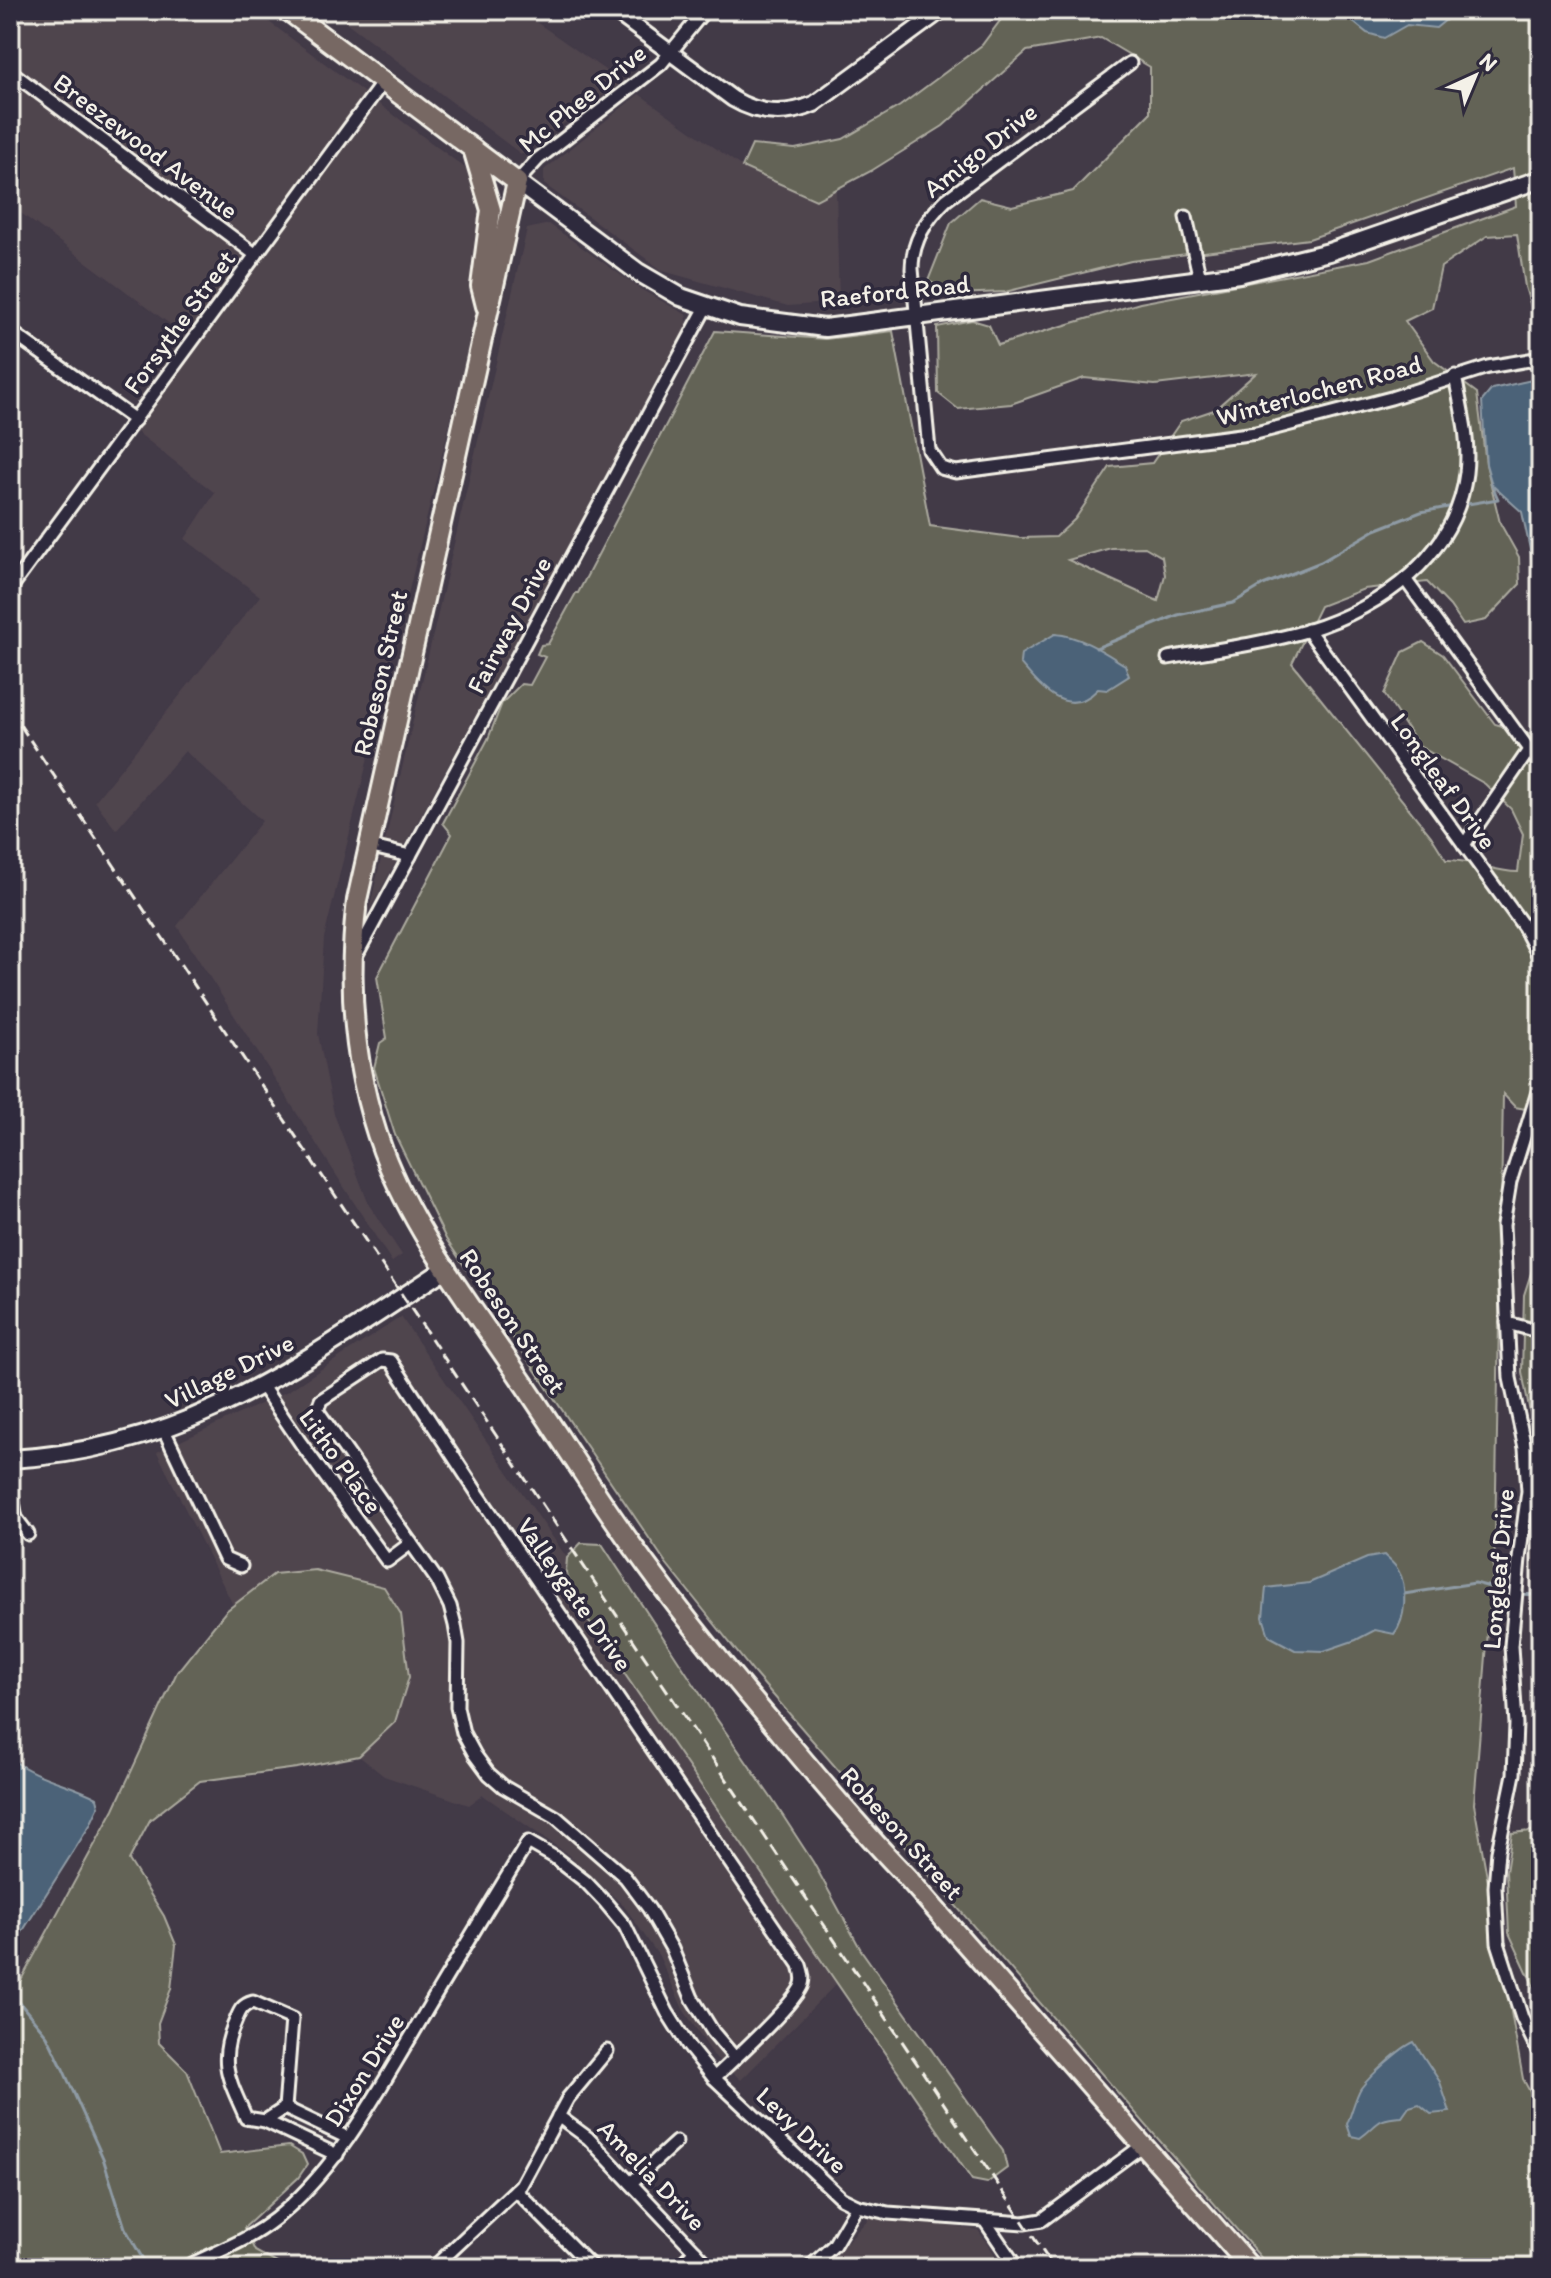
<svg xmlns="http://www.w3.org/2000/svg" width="1551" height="2278" font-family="Itim,sans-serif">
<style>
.built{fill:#50454e}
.green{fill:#636456;stroke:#acaa9f;stroke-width:2;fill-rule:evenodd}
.water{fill:#4c6278;stroke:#8f9ba5;stroke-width:2}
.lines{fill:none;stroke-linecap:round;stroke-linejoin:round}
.stream{stroke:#8f9ba5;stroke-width:3}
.minor-casing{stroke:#f4f1e8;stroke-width:17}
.tertiary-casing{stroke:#f4f1e8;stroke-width:20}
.secondary-casing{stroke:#f4f1e8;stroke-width:22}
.primary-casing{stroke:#f4f1e8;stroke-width:24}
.minor{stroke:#2f2a3d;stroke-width:11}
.tertiary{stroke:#2f2a3d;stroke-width:14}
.secondary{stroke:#2f2a3d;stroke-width:16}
.primary{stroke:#776864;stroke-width:18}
.rail{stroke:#f4f1e8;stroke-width:3;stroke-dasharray:12 6;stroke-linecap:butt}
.labels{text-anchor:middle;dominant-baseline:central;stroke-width:7;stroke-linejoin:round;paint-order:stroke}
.street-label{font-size:26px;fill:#f4f1e8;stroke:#2f2a3d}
</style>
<rect width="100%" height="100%" fill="#423a47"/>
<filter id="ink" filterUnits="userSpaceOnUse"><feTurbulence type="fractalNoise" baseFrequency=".0125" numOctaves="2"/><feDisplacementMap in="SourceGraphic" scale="16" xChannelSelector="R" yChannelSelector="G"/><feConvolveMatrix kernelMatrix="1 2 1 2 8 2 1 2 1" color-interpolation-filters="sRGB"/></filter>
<g filter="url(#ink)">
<g class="built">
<path d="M10,10H253L492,188L498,226L324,938L318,1034L334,1114L369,1205L402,1255L392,1262L177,926L262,821L185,751L116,830L95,801L260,596L185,539L215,493L123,421L186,336L10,205Z"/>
<path d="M330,10H519L622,82L521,154Z"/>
<path d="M639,94L742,167L783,186L835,153L839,302L788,306L663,271L544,184V170Z"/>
<path d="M549,224L642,290L687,315L686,328L369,911L527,229Z"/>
<path d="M401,1317L567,1558L566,1571L576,1603L836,1984L741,2080L714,2056L683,2009L659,1956L624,1906L566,1853L483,1795L469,1805L384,1776L359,1756L395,1722L274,1574L233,1605L157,1452L288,1391Z"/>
<path d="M871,2216L978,2230L1004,2268H823Z"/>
</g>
<g class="green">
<path d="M1008,10H1541V339L1525,287L1517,234L1487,236L1441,267L1432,308L1405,321L1434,361L1477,393L1486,464L1500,523L1519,557L1520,584L1486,620L1463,625L1450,606L1427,582L1364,589L1320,606L1292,663L1431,836L1446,860C1471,859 1493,872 1518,872L1523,834L1511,809L1485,784L1419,746L1384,694L1403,652L1423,642L1443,655L1495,724L1541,737V1112L1515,1107L1503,1094L1495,1545L1474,1804L1523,2079L1541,2112V2268H1270L754,1673L666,1563L446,1239L395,1135L374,1068L380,1043L387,1038L377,977L452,834L443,823L488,739L502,703L521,684L530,685L545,657L537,654L541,645L548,644L576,593H578L715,331L825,339L893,331L930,526L1020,538L1056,537L1075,519L1110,467L1152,463L1181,421L1214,410L1256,373L1155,385L1084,378L1011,404L958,409L938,393L937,327L972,320L989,325L998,345L1140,303L1369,260L1516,206L1513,168L1309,239L1131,261L1005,292L954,294L928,281L951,223L980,198L1012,206L1073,191L1150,113V67L1101,38L1027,51L943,126L871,171L816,200L742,167L752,145L795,149L843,139L900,106L982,45ZM1145,547L1162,557L1165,575L1158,601L1068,560L1111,548Z"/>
<path d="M1541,1242V1468L1522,1372L1524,1295Z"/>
<path d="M581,1543L602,1544L714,1715L772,1799L813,1862L861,1950L1003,2151L1007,2168L987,2183L972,2180L576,1603L566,1571L567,1558Z"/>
<path d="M315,1570L384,1587L401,1614L409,1677L395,1722L359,1756L297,1768L200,1781L150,1820L129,1860L164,1916L176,1945L171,1989L158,2023L159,2043L187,2071L220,2154L289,2146L302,2154L307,2165L298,2178L244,2228L255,2251L286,2268H10V1991L21,1980L114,1809L177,1672L226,1611L274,1574Z"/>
<path d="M1541,1830V2002L1509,1933L1506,1872L1512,1833Z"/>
</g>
<g class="water">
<path d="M1346,10H1458L1436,28L1407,25L1384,38L1367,33L1347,17Z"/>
<path d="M1541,378V583L1535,573L1522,512L1492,485L1486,464L1482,401L1492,389Z"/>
<path d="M1055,634C1081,636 1104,652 1125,665L1129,676L1107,690L1098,689C1068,720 1042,689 1020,663L1021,654Z"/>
<path d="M1384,1555C1388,1559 1395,1564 1398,1570C1408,1585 1406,1620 1394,1634L1375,1630L1356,1640L1324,1651L1295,1650L1269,1636L1263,1617L1266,1588L1309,1583L1367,1558Z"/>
<path d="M10,1758C37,1779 69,1783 97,1798L99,1806L90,1825L10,1951Z"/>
<path d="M1414,2042L1440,2082L1450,2112L1431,2114L1419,2104L1409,2107L1402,2117C1373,2119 1380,2124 1360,2138L1351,2136L1347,2124C1351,2115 1356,2095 1361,2088C1371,2075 1400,2048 1414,2042Z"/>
</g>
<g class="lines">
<g class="stream">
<path d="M1462,505L1498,499L1492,485"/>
<path d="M1096,648L1178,615L1233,603L1263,585L1321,562L1375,530L1421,512L1454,506"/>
<path d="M1404,1594L1475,1583L1517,1594L1541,1595"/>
<path d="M10,1991L47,2036L63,2069L103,2158L125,2228L148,2268"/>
</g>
<defs>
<g id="minor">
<path d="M1130,63L946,200C926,219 912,241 912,269L929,450L941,468L956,472L1256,433L1391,398L1488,367L1541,358"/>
<path d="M10,71L256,255"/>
<path d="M517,182L538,159L661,64L705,10"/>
<path d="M1186,217L1200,279"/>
<path d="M10,331L135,420"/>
<path d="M1405,579L1541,766"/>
<path d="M10,589L383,82"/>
<path d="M1308,630L1524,927L1541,960"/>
<path d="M1168,658C1214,650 1261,644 1306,631C1381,608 1456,556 1466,473C1470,440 1461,408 1455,376"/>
<path d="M1464,845L1529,750"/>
<path d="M368,846L410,856"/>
<path d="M357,954L706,307"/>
<path d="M1541,1082L1510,1182L1503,1225L1510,1378L1525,1448L1528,1491L1519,1559L1511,1646L1516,1724L1514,1774L1498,1851L1495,1887L1498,1943L1522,2018L1541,2057"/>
<path d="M1507,1323L1541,1332"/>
<path d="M262,1386L300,1442L387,1561L411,1543"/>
<path d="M164,1430L225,1559L241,1566"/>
<path d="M10,1485L16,1518L28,1534"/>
<path d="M714,2078C731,2062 797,2002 802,1984C804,1977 802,1972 800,1965L478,1494L391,1361L382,1360L321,1400L317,1410L437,1580L450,1606L455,1625L458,1643L457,1707L463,1733L475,1755L489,1774L504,1787L556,1817L625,1877L649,1909L672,1949L692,1998L713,2032L735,2058"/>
<path d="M285,2108L348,2138"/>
<path d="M558,2116L588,2138L711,2268"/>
<path d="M265,2121L285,2108L292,2019L253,2002C242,2005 240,2010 236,2020C217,2062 229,2079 246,2118L265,2121L337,2155"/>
<path d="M631,2183L676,2142"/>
<path d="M516,2190L593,2268"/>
<path d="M985,2221L1017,2268"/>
<path d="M1294,2264L1297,2268"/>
<path d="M184,2268C215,2252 246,2242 275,2219C336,2170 372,2101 412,2035C450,1970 489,1906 528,1842L554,1857L586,1882L605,1902L625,1926L667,2012L689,2047L714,2078L841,2198L857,2206L888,2213L1024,2223L1042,2220L1143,2145"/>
<path d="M433,2268L521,2185L568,2098L607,2051"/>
<path d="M677,2268L695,2251"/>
<path d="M809,2268L834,2245L857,2206"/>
</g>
<path id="tertiary" d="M613,10L733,99C760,115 786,116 814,104L942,10"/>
<g id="secondary">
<path d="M517,182L638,272L681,297L740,317L825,328L1239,274L1329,252L1541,179"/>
<path d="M10,1459C190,1449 302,1362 447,1268"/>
</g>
<g id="primary">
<path d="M287,10L517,182L357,900C347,985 353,1070 383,1151C415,1235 474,1309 524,1384C560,1437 594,1492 632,1545C677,1609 727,1670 778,1730C820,1780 861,1829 906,1876L1251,2268"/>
<path d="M473,149L491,210L481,286L486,306"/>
</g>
</defs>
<use href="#minor" class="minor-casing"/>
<use href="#tertiary" class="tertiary-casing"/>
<use href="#secondary" class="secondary-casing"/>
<use href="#primary" class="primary-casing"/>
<use href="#minor" class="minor"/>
<use href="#tertiary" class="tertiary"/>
<use href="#secondary" class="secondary"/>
<use href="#primary" class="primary"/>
<path class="rail" d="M10,710L1054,2268"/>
</g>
</g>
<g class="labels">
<g class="street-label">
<text transform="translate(582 98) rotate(-39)">Mc Phee Drive</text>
<text transform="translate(146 146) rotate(37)">Breezewood Avenue</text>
<text transform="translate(980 150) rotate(-38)">Amigo Drive</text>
<text transform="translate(895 291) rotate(-6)">Raeford Road</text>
<text transform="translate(179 322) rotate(-54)">Forsythe Street</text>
<text transform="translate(1319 390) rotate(-15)">Winterlochen Road</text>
<text transform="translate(509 625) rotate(-62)">Fairway Drive</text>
<text transform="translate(380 673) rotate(-77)">Robeson Street</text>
<text transform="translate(1444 781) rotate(54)">Longleaf Drive</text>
<text transform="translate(513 1321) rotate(56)">Robeson Street</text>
<text transform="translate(229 1371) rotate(-26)">Village Drive</text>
<text transform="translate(341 1461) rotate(54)">Litho Place</text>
<text transform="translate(1498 1569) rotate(-85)">Longleaf Drive</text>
<text transform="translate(575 1594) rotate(55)">Valleygate Drive</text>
<text transform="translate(902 1833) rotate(48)">Robeson Street</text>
<text transform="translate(364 2070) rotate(-58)">Dixon Drive</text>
<text transform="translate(802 2130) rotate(43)">Levy Drive</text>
<text transform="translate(652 2175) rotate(46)">Amelia Drive</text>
</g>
</g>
<rect width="1551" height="2278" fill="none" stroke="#2f2a3d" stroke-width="40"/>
<rect x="20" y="20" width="1511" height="2238" fill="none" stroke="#f4f1e8" stroke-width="3" filter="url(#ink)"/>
<g transform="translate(1475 76) rotate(44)" stroke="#2f2a3d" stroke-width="6" paint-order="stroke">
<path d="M0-6L14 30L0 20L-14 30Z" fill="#f4f1e8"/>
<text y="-12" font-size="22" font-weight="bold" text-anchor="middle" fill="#f4f1e8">N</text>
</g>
</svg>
